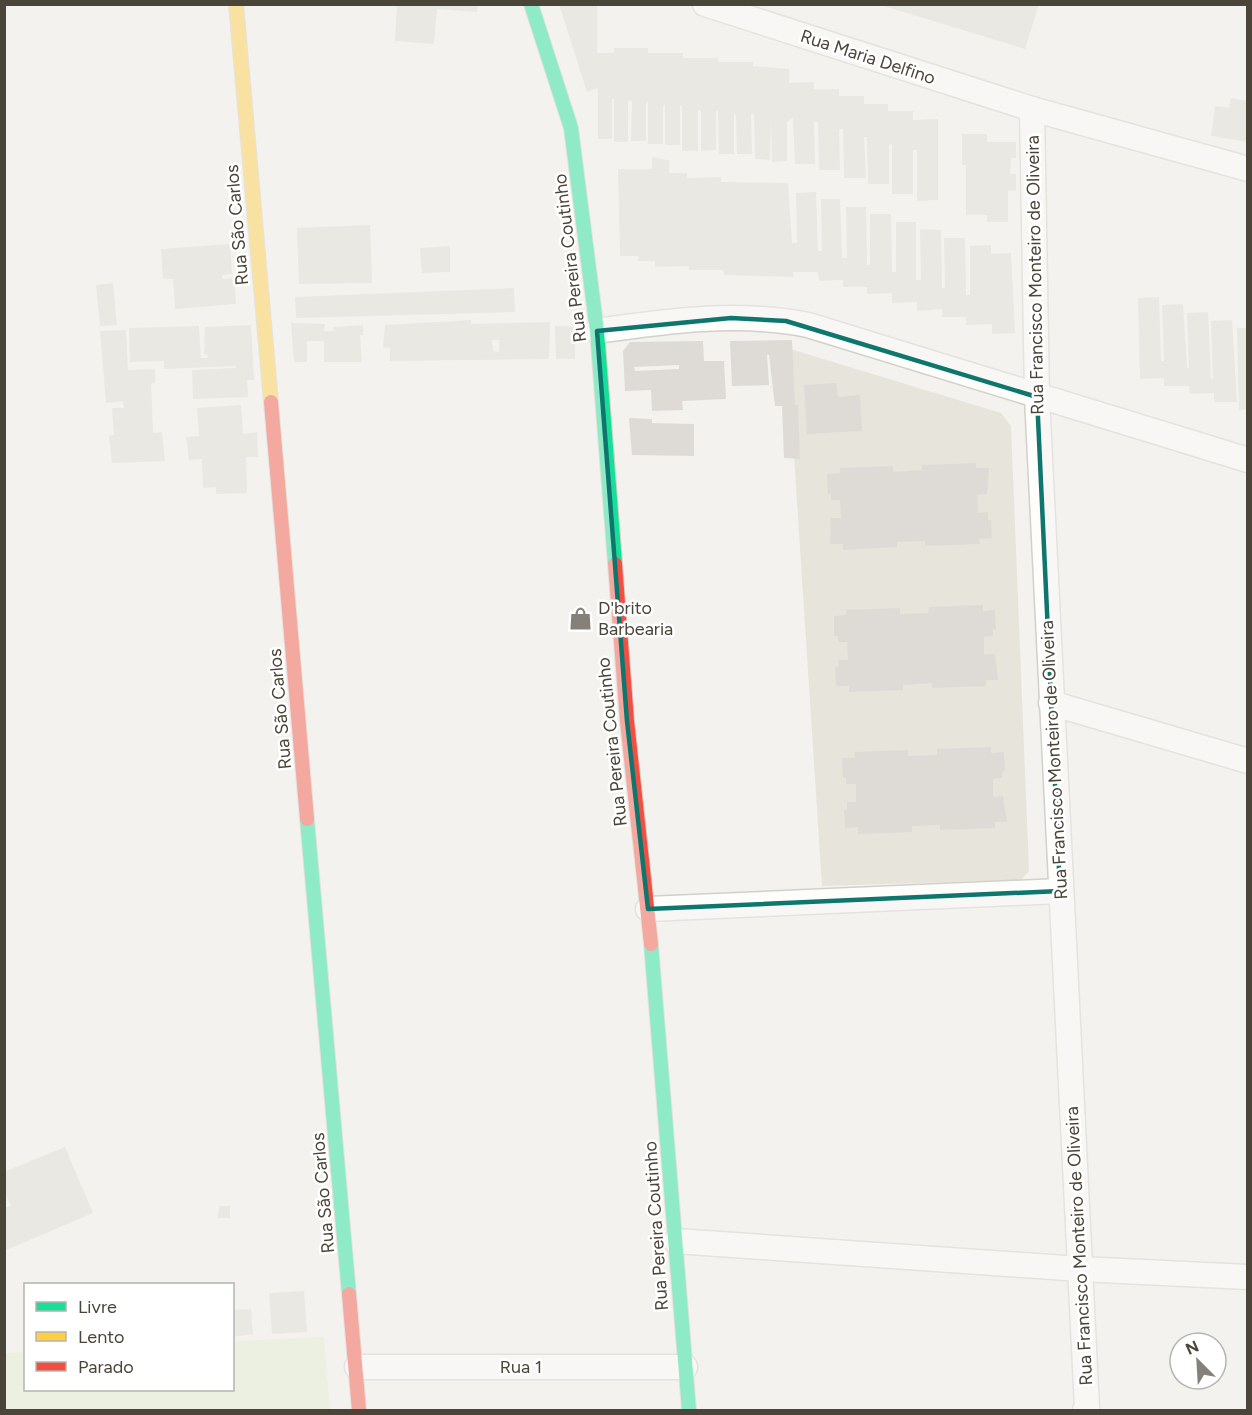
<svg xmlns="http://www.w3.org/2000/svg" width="1252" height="1415" font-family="Figtree,sans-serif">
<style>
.residential{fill:#e7e4dc}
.green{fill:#e1eecf}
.building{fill:#dedbd6;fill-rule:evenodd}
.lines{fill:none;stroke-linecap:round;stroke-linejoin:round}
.street-casing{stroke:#d2d0cb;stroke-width:27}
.fast-casing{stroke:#d3cfc5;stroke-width:16}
.slow-casing{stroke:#d3cfc5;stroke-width:16}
.jam-casing{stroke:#d3cfc5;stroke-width:16}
.street{stroke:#fdfdfc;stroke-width:24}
.fast{stroke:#16e098;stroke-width:14}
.slow{stroke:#ffcf43;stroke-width:14}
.jam{stroke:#f24e42;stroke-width:14}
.marked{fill:none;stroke:#0f766e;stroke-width:4.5;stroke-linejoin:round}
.labels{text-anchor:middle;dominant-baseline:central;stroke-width:5;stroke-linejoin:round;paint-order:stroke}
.street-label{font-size:18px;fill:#4b4439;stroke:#fff}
.poi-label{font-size:18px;fill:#4b4439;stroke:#fff;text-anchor:start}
</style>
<rect width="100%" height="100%" fill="#f4f2ee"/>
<path class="residential" d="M787,348L1001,413L1011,426L1029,871L1021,880L822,886Z"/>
<path class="green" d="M324,1337L330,1410H5V1353L25,1352L26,1390H232L233,1341Z"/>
<g class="building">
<path d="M397,4H478L477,12L437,9L434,44L395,41Z"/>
<path d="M559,4H597V53H614V48H648V53H683V58H718V62H753V66L789,69V83L814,82V89H839V96H864V104H888V111H913V120L938,119V200L917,201V150H913V194H892V144L889,145V184H868L867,137H864L866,178H844L843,129H839L840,170H819L818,122H814L815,164H795L793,118L787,122V161L772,162L771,119L770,160L755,159L754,114H751L752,154H737L736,115L734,114V154H719L718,111H716V150L701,151V110H698V151H682V106L680,105V145H665V105L663,106V144H648V102H646V141H631L632,101H628V142H614V99H612V139H598V88L587,92Z"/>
<path d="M877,4H1039L1025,49Z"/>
<path d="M1231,98L1248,101V142L1211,136L1215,106L1229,108Z"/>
<path d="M962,134H987V142H1016V158H1011L1010,174H1016V191H1008V222H987V215H966V165H962Z"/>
<path d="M652,157L669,160V173H687V178L721,177V182L788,183L792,243H797L796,193L816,192L818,251H822L821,199H840L842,258H847L846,207H866L867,265H870V214H891L892,272H896V222H916V280H921L920,229L941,230L942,288H945L944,238H965L966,295H970V246L991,245V254L1011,253L1015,333L992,334V324L966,325V317H942V309L917,311V302L892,303V293L867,294V287H843V280L819,281L818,272H793V277L724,275L723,270H689V266L655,267V261H638V256H620L618,169H652Z"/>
<path d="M370,225L372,283L299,284L297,228Z"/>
<path d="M230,244L232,274L222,275L223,279L234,278L236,304L175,309L173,279H163L161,249Z"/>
<path d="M450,246V272L422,273L420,248Z"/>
<path d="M113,283L117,325L100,326L96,285Z"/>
<path d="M514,288L515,312L296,318L295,297Z"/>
<path d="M1159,297L1161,361H1164L1162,305L1183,304L1187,368H1189L1187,313L1208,312L1211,379H1213L1211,321L1232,320L1237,402H1214V393L1190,394L1189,386H1164V378L1140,379L1138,298Z"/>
<path d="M471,320V324L550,322L549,359L390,361V348L383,347L385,325ZM492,340H499V352L493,351Z"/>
<path d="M291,323L325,324L324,331H333L334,327L363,325V335H360L362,362H324V341H307V362H294Z"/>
<path d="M251,325L254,380H247L248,397L193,399L192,370L236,368V366L164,369V361L130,362L129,328L199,326L201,358H208V355L204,354L205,327Z"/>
<path d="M555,326L574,327L575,359H556Z"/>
<path d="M1237,328H1248V409L1239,410Z"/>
<path d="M126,330L128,370L155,369V383L151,384L153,433L162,432L165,461L112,463L109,436L114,435L112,408H124L123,401L106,403L100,331Z"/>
<path d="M792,340L795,405H798L800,459L784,458L782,406H775L769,355H767L769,385L732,386L730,341Z"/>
<path d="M703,341L704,361H724L726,399L682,401L683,410L652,411L651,390L625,391L623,351L630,342ZM679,365V369L635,371L634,367Z"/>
<path d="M836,383L838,397L860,395L862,431L807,434L804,385Z"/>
<path d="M241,405L243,434L257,432L258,457H246L247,493L216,494V487L203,488L202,459L189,460L186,437L199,436L197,408Z"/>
<path d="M629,418L652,419V423L694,424V456L632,455Z"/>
<path d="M976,463V468H989L987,494L977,495L978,513L988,512V520H991L992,538L979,539L980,544L925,546V541L897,542V547L843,550V544H830L831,518H841L840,500H831V494H828L827,474L840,473V468L893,466V472L922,470V465Z"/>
<path d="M983,605V611L995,610L996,629H993V636L984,637V655L995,654L998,680H986V686L932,688V683L903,685V690L849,692V686H836L835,667H839L838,660H848L847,642H838V636H834V616L846,615V610L900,608V614L928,613L929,607Z"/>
<path d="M991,747V753L1004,752L1005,771H1002V778L993,779V797L1003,796L1007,822H995V828L940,830V825L912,826V832L858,834V827L845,828L844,809L847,810V802H856V784H846V778H843L842,758H855L854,752L908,750V756L937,755V749Z"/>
<path d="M65,1147L93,1213L4,1251V1208L11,1206L4,1191V1172Z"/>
<path d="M219,1206H230V1218H218Z"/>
<path d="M304,1291L307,1332L272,1334L269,1293Z"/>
<path d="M251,1309L253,1334L232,1337V1310Z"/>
</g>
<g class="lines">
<defs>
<g id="street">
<path d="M705,4L1032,109L1248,169"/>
<path d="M1032,109L1037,397L1087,1408L1085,1410"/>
<path d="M597,331C667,321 738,311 808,325L1248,460"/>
<path d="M1051,703L1248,761"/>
<path d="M648,909L1060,891"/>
<path d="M676,1241L1080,1269L1248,1277"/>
<path d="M357,1367H685"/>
</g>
<g id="fast">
<path d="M531,4L571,128L597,331L615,564"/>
<path d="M307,819L349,1294"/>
<path d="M651,944L689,1410"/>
</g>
<path id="slow" d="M236,4L271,402"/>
<g id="jam">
<path d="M271,402L307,819"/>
<path d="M615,564L627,721L651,944"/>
<path d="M349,1294L359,1410"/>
</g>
</defs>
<use href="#street" class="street-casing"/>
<use href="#fast" class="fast-casing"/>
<use href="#slow" class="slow-casing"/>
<use href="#jam" class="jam-casing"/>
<use href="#street" class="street"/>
<use href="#fast" class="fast"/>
<use href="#slow" class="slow"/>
<use href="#jam" class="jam"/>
</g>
<path d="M0 0H1252V1415H0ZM731,318L786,321L1037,397L1060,891L648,909L627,721L597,331Z" fill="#f4f2ee" fill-opacity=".55" fill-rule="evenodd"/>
<path class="marked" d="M731,318L786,321L1037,397L1060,891L648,909L627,721L597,331Z"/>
<defs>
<symbol id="shop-bare" viewBox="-9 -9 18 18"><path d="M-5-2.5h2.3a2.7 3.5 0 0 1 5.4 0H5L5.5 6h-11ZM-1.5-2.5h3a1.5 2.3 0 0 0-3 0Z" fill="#868178" stroke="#fff" stroke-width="2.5" paint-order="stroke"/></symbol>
</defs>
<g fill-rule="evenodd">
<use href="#shop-bare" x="564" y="602" width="33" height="33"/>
</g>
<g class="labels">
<g class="street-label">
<text transform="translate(868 57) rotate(18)">Rua Maria Delfino</text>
<text transform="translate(237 225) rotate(-95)">Rua São Carlos</text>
<text transform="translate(570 258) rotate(-97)">Rua Pereira Coutinho</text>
<text transform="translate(1035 275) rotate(-91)">Rua Francisco Monteiro de Oliveira</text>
<text transform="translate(280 709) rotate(-95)">Rua São Carlos</text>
<text transform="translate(612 742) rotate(-96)">Rua Pereira Coutinho</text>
<text transform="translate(1054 760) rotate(-93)">Rua Francisco Monteiro de Oliveira</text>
<text transform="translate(323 1193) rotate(-95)">Rua São Carlos</text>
<text transform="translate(656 1226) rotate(-94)">Rua Pereira Coutinho</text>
<text transform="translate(1079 1246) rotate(-93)">Rua Francisco Monteiro de Oliveira</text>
<text x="521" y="1367">Rua 1</text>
</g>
<g class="poi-label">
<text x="598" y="608">D'brito<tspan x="598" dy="21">Barbearia</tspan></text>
</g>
</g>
<rect width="1252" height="1415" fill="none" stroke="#4b4439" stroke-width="12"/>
<rect x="24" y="1283" width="210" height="108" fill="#ffffff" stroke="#b7b4b0" stroke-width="1.5"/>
<rect x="36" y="1302" width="30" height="9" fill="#16e098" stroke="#b7b4b0" stroke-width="1.5"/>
<text x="78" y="1313" font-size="18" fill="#4b4439">Livre</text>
<rect x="36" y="1332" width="30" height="9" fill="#ffcf43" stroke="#b7b4b0" stroke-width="1.5"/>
<text x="78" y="1343" font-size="18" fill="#4b4439">Lento</text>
<rect x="36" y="1362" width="30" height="9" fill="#f24e42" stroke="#b7b4b0" stroke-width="1.5"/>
<text x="78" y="1373" font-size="18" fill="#4b4439">Parado</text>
<g transform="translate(1198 1361) rotate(336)"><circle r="28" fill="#ffffff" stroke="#b7b4b0" stroke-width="1.5"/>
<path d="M0-4.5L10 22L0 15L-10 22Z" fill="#868178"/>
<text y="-9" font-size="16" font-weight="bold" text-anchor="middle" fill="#4b4439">N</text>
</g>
</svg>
